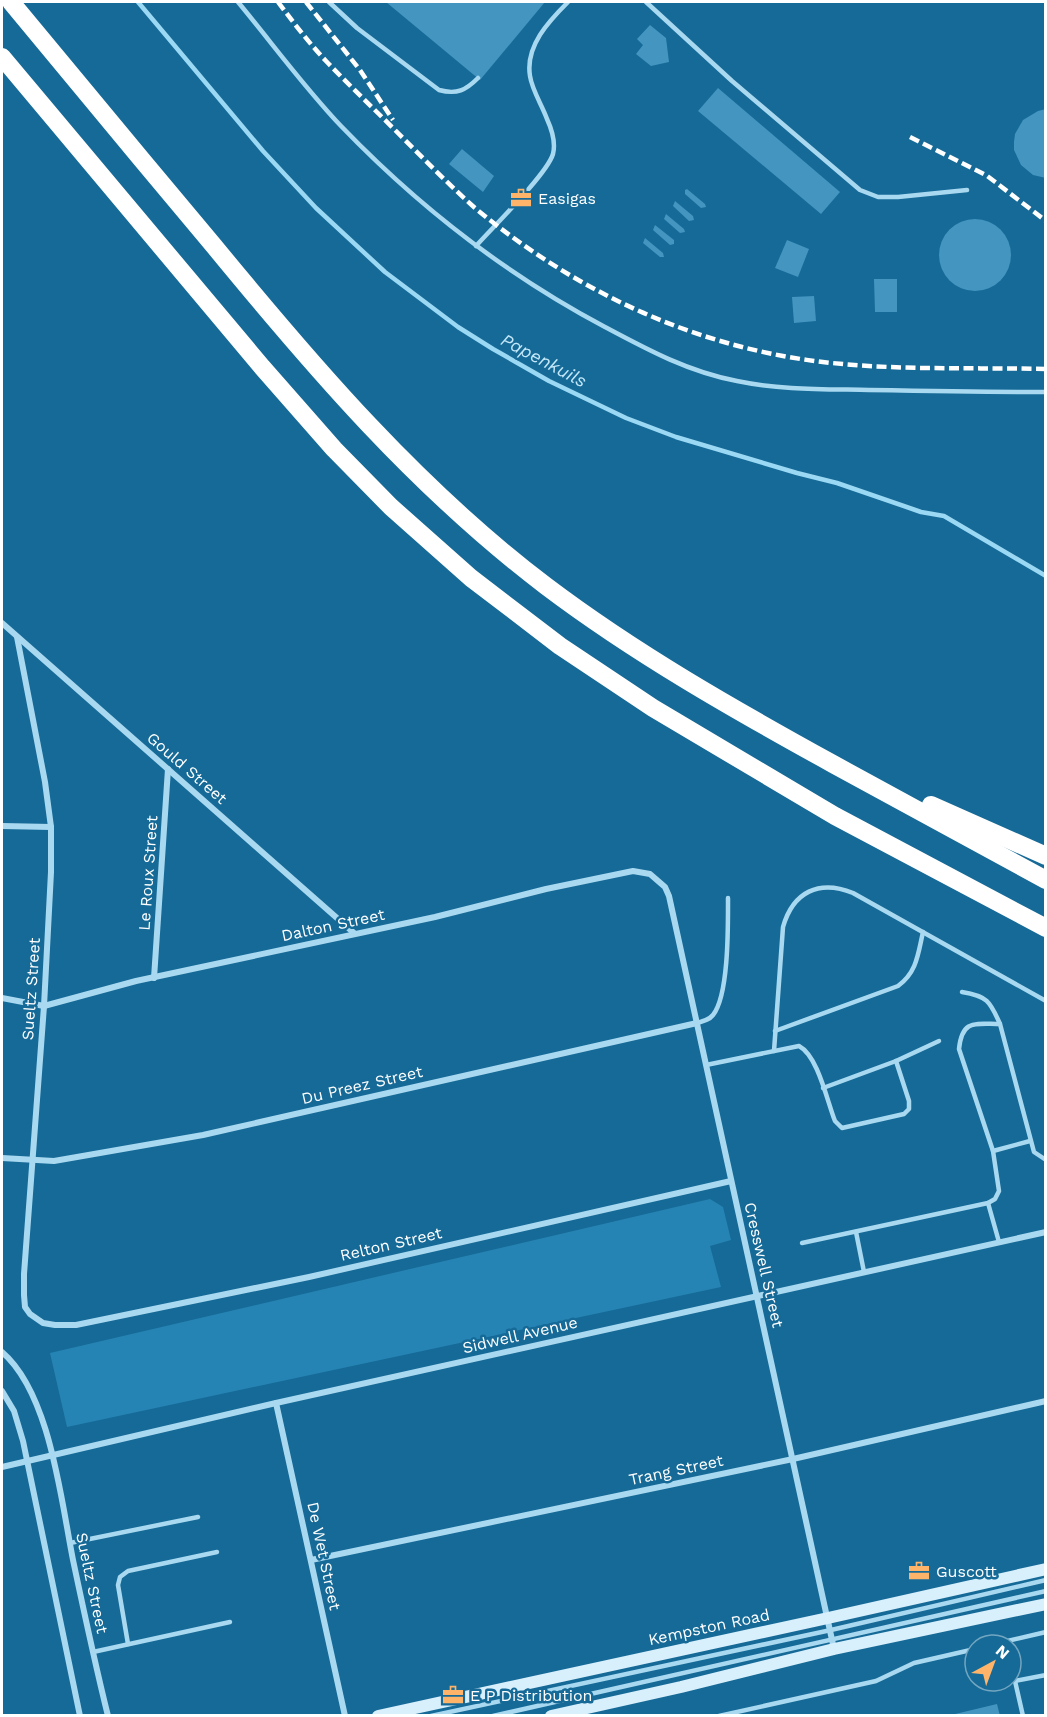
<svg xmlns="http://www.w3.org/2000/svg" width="1047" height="1717" font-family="'Work Sans',sans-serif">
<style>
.green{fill:#2684b4}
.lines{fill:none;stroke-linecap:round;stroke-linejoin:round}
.stream{stroke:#9bd8f4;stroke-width:4.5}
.building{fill:#4495c0}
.lane{stroke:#a9d9f1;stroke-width:4.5}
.street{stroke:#a9d9f1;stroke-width:6}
.secondary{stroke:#d8effc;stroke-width:12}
.highway{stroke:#fff;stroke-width:18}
.rail{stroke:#fff;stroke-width:4.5;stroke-dasharray:10 4.5;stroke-linecap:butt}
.labels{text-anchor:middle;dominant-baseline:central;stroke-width:5;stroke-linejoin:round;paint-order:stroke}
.poi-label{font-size:16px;fill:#fff;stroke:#166a97;text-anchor:start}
.street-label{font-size:16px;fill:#fff;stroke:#166a97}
.water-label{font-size:18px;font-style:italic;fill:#c4e8f9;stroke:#166a97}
</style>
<rect width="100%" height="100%" fill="#166a97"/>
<path class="green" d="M710,1199L723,1207L731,1240L710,1246L721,1287L67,1427L50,1353Z"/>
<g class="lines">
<path class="stream" d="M138,2L263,151L316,208L385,272L458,327L493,349L549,381L626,418L676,437L797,473L837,483L921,512L944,516L1046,576"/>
</g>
<g class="building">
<path d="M386,2H545L480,80Z"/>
<path d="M650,25L666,38L669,62L651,66L636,54L643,45L637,39Z"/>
<path d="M718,88L840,192L821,214L698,111Z"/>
<path d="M1046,109V178L1033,175L1021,165L1014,150V142L1015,134L1023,120L1038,111Z"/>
<path d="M462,149L494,176L483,192L449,164Z"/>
<path d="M687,189L705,204L706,207L701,208L685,194V190Z"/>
<path d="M675,201L693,216L694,220L689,221L673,206Z"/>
<path d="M666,214L684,229L685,232L680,233L664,219Z"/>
<circle cx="975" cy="255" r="36"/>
<path d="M655,225L674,240V244L670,245L653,230Z"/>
<path d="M645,238L663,253L664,257H660L643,243Z"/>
<path d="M787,240L809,249L798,277L775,268Z"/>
<path d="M874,279H897V312H875Z"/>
<path d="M814,296L816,321L794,323L792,297Z"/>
<path d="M997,1704L1000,1716H951V1715Z"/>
</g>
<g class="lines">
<g class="lane">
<path d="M238,2C272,43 304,87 341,126C418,206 507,275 605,327C648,350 689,372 737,381C780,390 825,389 869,390C928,391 987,392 1046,392"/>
<path d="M329,2L357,28L439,90C457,95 466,90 478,78"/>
<path d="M646,2L732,81L860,190L878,197H898L967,190"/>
<path d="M476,246C492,228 547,174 553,154C556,142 552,130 547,119C542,105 532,90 530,76C525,46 549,21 568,2"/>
<path d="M962,992C987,996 990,1001 1000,1024L1034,1152L1046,1160"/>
<path d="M697,1023C704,1021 709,1020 713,1015C729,995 728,925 728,898"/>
<path d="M775,1031L898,986C917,972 918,954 923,932"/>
<path d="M774,1051L783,927C793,892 819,879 853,893L1046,1001"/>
<path d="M706,1065L799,1046C818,1056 827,1101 835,1121L842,1128L904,1114L909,1109V1101L896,1061"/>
<path d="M823,1088L896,1061L939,1041"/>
<path d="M993,1151L1030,1141"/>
<path d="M988,1203L999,1242"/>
<path d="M856,1232L864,1272"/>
<path d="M802,1243L988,1203L995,1199L999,1191L993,1151L959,1049C962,1019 975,1024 1000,1024"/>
<path d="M70,1543L198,1517"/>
<path d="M128,1644L118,1585L120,1577L128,1571L217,1552"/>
<path d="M990,1645L1046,1632"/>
<path d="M93,1652L230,1622"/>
<path d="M1011,1678L1015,1681L1023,1716"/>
<path d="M1015,1681L1046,1675"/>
<path d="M431,1716L831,1630L1046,1580"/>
<path d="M493,1716L1046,1591"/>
<path d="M719,1716L876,1681L914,1663L975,1649"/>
</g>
<g class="street">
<path d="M2,623L354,933"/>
<path d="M17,637L45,782L51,827V872L44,1006L24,1274V1295L25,1307L30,1314L43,1323L55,1325H76L309,1277L731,1181"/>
<path d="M2,826L51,827"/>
<path d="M154,978L168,769"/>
<path d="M2,998L44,1006L136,981L435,917L546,889L633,871L650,874L665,887L669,896L834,1649"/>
<path d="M2,1158L54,1161L203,1135L697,1023"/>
<path d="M2,1352C50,1393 61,1500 73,1560C84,1612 95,1664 108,1716"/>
<path d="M2,1391L14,1411L23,1441L80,1716"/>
<path d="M276,1403L345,1716"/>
<path d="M2,1467L276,1403L1046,1232"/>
<path d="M311,1560L793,1459L1046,1401"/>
</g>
<g class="secondary">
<path d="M378,1716L828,1618L1046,1569"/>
<path d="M551,1716L681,1687L834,1649L1046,1604"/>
</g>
<g class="highway">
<path d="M11,2C78,83 146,165 214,246C315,369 418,489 546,586C636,654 735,710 833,764C904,802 975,841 1046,880"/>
<path d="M2,57L262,367L334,449L391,507L471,578L560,646L653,708L835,816L1046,928"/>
<path d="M931,805L1046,856"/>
</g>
<g class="rail">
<path d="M278,2C293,22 309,43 326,61C348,84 371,106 394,129C421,156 447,183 475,208C564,282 669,335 783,356C869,372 958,367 1046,369"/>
<path d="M306,2L360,70L393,120"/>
<path d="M910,137L986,175L1046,221"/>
</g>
</g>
<defs>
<symbol id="office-bare" viewBox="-9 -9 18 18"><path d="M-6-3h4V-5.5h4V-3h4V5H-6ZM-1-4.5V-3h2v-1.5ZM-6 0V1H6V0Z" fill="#ffb469" stroke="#166a97" stroke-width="2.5" paint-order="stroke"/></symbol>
</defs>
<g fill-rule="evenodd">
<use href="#office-bare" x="506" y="183" width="30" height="30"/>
<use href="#office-bare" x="904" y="1556" width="30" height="30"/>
<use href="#office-bare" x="438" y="1680" width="30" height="30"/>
</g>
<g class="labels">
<g class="poi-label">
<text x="538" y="198">Easigas</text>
<text x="936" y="1571">Guscott</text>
<text x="470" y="1695">E P Distribution</text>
</g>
<g class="street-label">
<text transform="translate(187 768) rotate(41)">Gould Street</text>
<text transform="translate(148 873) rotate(-86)">Le Roux Street</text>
<text transform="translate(333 925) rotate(-12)">Dalton Street</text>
<text transform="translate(31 989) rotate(-86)">Sueltz Street</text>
<text transform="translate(362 1085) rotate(-13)">Du Preez Street</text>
<text transform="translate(391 1244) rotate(-13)">Relton Street</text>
<text transform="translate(764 1265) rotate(77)">Cresswell Street</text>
<text transform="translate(520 1335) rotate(-13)">Sidwell Avenue</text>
<text transform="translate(676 1470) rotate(-12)">Trang Street</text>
<text transform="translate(324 1556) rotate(78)">De Wet Street</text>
<text transform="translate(92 1583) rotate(78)">Sueltz Street</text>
<text transform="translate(709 1627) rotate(-12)">Kempston Road</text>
</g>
<g class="water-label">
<text transform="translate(544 360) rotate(28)">Papenkuils</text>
</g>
</g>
<rect width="1047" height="1717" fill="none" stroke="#ffffff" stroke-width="6"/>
<g transform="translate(993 1663) rotate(41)"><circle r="28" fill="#166a97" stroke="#73a6c1" stroke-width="1.5"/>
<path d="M0-4.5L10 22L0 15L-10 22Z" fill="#ffb469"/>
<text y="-9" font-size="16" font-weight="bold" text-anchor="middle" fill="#ffffff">N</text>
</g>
</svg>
